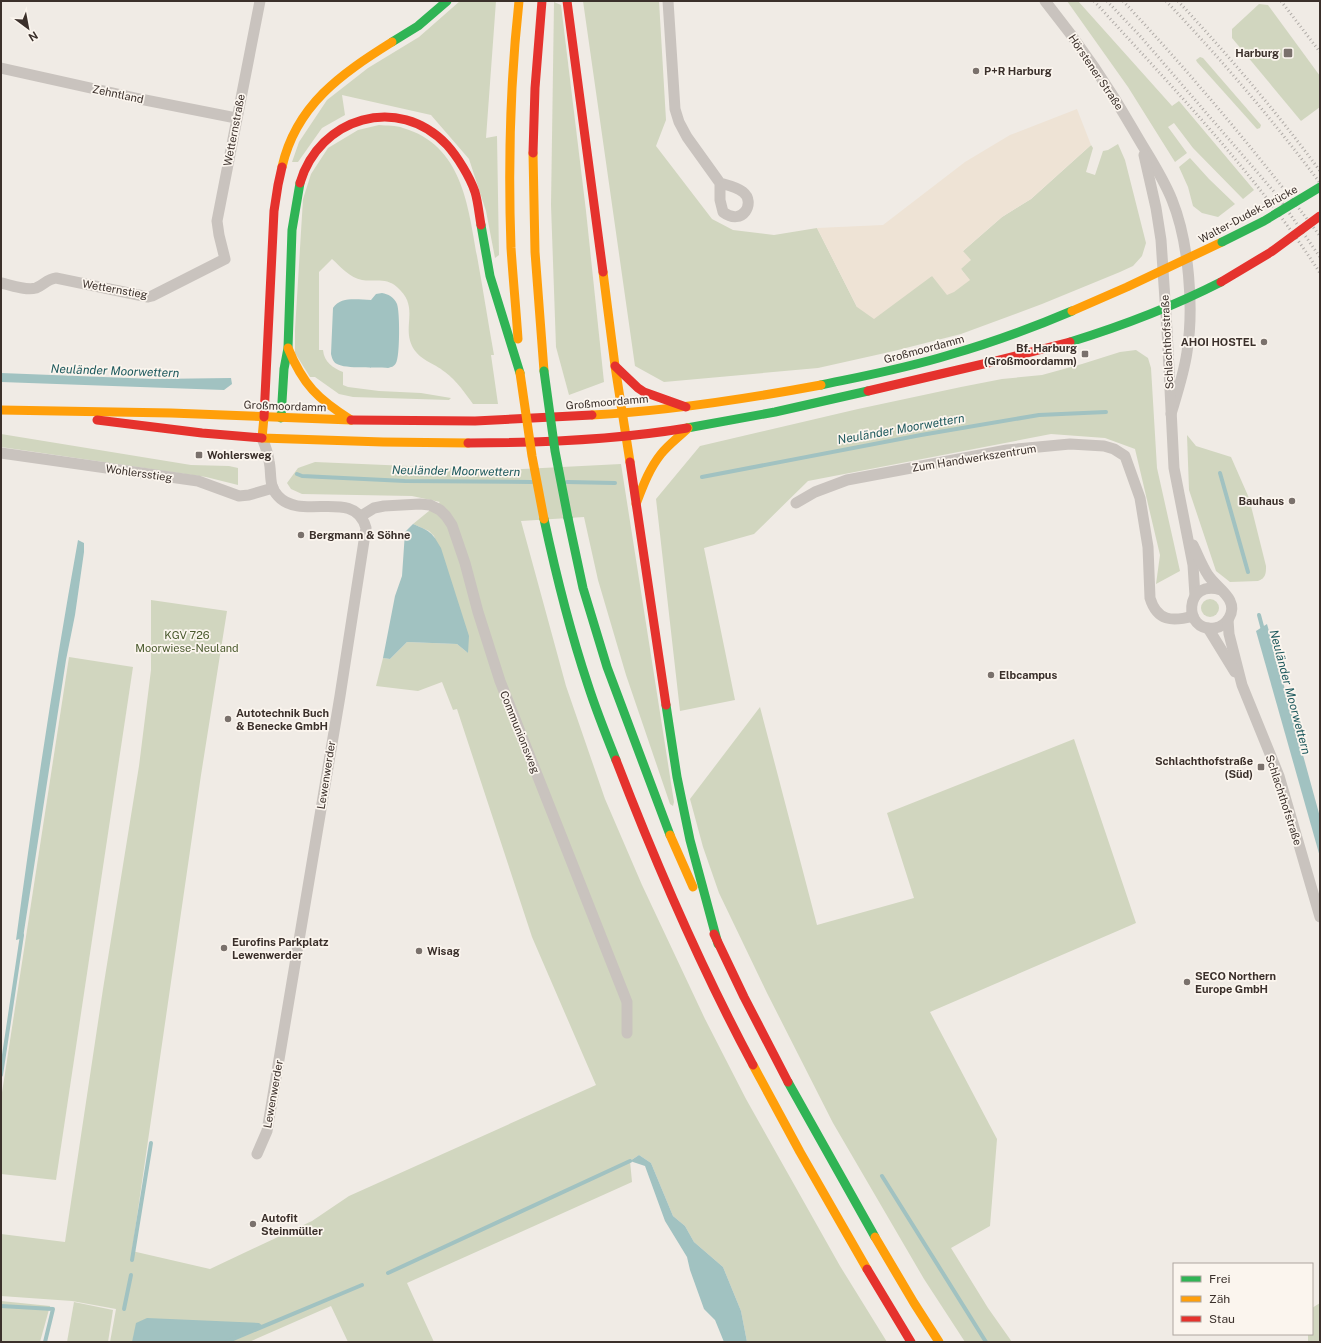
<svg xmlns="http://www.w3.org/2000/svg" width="1321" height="1343" font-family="'Public Sans',sans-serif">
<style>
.green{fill:#d1d6bf}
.plaza{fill:#eee3d5}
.water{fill:#a1c2c1}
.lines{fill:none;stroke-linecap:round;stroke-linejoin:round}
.stream{stroke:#a1c2c1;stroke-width:4}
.street{stroke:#c9c3be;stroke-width:11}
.fast{stroke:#30b455;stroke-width:9}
.slow{stroke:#ff9f0a;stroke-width:9}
.jam{stroke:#e5322d;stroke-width:9}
.rail{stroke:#b1aca8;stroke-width:3;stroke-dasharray:1 3;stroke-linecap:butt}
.fast-bridge{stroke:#30b455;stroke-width:9}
.slow-bridge{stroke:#ff9f0a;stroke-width:9}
.jam-bridge{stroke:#e5322d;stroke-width:9}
.poi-dot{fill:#7a716c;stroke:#fbf5ee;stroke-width:1.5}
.labels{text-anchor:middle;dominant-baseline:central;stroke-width:3.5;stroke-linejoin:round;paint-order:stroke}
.poi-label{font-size:11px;font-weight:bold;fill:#3b302b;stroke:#fbf5ee;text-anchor:start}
.street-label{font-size:11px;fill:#3b302b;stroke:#fbf5ee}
.park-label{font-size:11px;fill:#4a5a2e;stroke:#fbf5ee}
.water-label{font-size:12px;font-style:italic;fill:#1f5a5e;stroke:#fbf5ee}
</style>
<rect width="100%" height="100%" fill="#f0ebe5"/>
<g class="green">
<path d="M460,1H496L486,138L497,136L499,255L495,258L486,211L469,159L431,115L342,95L345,115L322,128L298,162H292L299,142L327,100L368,68L419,37Z"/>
<path d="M583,1H659L666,120L656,146L712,219L733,230L774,235L817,228L857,307L932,276L969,280L961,269L963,251L1002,217L1031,199L1091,145L1093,148L1086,172L1095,175L1103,151L1108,150L1118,144L1125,160L1146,243L1142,256L1133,266L1120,272L1042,304L961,334L894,351L818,368L664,382L635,366Z"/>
<path d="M1067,1H1078L1172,106L1179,101L1254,190L1243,199L1193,148L1174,123L1168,127L1187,153L1175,162L1128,87Z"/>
<path d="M554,2L561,5L586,211L604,382L569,395L556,347L551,205Z"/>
<path d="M1259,4L1268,5L1320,76V107L1301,121L1232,38V29Z"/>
<path d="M1200,57L1203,58L1261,125L1260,128L1257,129L1197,62L1196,60Z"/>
<path d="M379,125C387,126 396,125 403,128C462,145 468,205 477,256C483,289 488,322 494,355H491L498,404H473C465,393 457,381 445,372C434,363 419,360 412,346C402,325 420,307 397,287C386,277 374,282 362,280C350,278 341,267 332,259L319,272V350H323C324,362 333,368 343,372V385L348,387L379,391L421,393L451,398L449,400L353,397L339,394L315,377H310L295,353V330L303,199L311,174L328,148L358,130Z"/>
<path d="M1190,158L1209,179L1235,204L1218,217L1202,213L1193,206L1188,187L1179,167Z"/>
<path d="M1136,350L1148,358L1151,368L1157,468L1180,571L1156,584L1160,555L1135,449L1105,438L1051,434L808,481L754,534L704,548L735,700L680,711L656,499L700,446L858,409L961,387L1002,379L1042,375L1082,364L1120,352Z"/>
<path d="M1,434L191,465L229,466L238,468V485L206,477L1,447Z"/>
<path d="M1187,435L1196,446L1231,457L1249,498L1266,566C1266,573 1266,578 1258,581L1230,582L1216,571L1189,490Z"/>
<path d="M315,462L502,470L621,464L674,802L673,806L670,804L626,675L598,580L584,517L521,521L566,686L605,799L642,885L705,1019L746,1099L840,1266L887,1342H747L741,1311L723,1267L694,1242L685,1226L673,1216L651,1163L639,1155L630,1161L632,1182L407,1283L434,1342H348L331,1306L249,1342H110L116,1309L72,1301L1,1296V1234L65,1242L103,989L139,766L151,670V600L227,611L201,775L132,1251L210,1269L312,1221L349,1196L596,1085L532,937L457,709L453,710L442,682L418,691L376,686L383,658L390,659L407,642L457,644L468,653L434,536L429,531L413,524L440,502L412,496L302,494L291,489L287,483L298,468Z"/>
<circle cx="1210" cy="608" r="9"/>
<path d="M69,657L133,667L56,1180L1,1174V1099Z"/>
<path d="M760,707L817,925L914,898L887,813L1074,739L1136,923L930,1012L997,1139L990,1226L951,1248L988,1308L1012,1342H965L924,1279L833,1123L767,993L719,893L703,847L690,799Z"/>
<path d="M1,1301L50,1306L40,1342H1Z"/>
<path d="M74,1302L113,1310L108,1342H67Z"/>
<path d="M1320,1303V1342H1308V1334H1312V1308Z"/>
</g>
<path class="plaza" d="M1077,109L1091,145L1031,199L1002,217L963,251L971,260L961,269L970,280L954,292L947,295L932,276L874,319L857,307L817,228L883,225L965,162L1010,135Z"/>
<g class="water">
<path d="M382,293C388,294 394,297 397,304C400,312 400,357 396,363C394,367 391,367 388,368C378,367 345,369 337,364C333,362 332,358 331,354L333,308C341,296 358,300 371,300L376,294Z"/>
<path d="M1,373L154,379L231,378L232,384L224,390L1,382Z"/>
<path d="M413,524C430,531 432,532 441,548L469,636L468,653L457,644L407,642L390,659L383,658L395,596L402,576L405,532Z"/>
<path d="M78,540L84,543V552L75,615L66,660L23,938L16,940C34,806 54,673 78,540Z"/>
<path d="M1267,624L1320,817V857L1256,631Z"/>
<path d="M639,1155L651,1163L673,1216L685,1226L694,1242L723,1267L741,1311L747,1342H724L715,1320L704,1309L690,1270L687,1257L665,1221L645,1166L630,1161Z"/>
<path d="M147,1318L259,1323L263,1326L226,1342H132L136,1323Z"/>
</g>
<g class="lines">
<g class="stream">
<path d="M1220,473L1248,572"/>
<path d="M297,474L302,476L405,481L532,482"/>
<path d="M702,477L921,435L1039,415L1106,412"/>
<path d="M567,482L615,483"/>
<path d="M1259,615L1263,630"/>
<path d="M1,1075L22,935"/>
<path d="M882,1176L986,1342"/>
<path d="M132,1260L151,1143"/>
<path d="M388,1273L630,1161"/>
<path d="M1,1306L53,1309L45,1342"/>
<path d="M124,1309L131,1275"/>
<path d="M226,1342L362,1285"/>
</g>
<g class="street">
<path d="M668,1L675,109L679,122L687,137L720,183V200L723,212C743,227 756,202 743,192C737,187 727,185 720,183"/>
<path d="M1045,1C1078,42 1108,85 1134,131C1147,154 1162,175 1172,200C1189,242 1194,308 1187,352C1184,373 1177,394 1171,414"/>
<path d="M1,68L140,99L236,118"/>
<path d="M1144,155L1156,208L1161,240L1167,330L1174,468L1193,565L1195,596"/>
<path d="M1,283C11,285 26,291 36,288C44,285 47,279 56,278L148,297L152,296L225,259L219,235L217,221L260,1"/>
<path d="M1,453L198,481L239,496L249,495L273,488"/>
<path d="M796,503L815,492L847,480L1007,450L1070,444L1104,446L1114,449L1125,456L1140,498L1148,547L1150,598C1157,621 1172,622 1193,616"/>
<path d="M361,516L374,508L384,506L420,504L430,505L440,510L446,516L452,525L465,563L478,612L500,681L627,1002V1033"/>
<path d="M1193,545C1198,555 1202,566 1208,575C1216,588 1240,599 1229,618C1226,623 1221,627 1215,628C1182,633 1184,578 1221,590"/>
<path d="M1228,620L1229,634L1242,685L1279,776L1320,917"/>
<path d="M1208,628L1235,672"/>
<path d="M257,1154L267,1131L340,696L366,528C355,487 301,522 278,496C268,486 272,473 269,461C268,453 265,445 262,438"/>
</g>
<g class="fast">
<path d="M392,42L418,26L447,1"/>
<path d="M481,225L490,276L520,373"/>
<path d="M1070,342C1122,326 1172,307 1221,282"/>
<path d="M821,385C864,376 907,368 949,355C991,343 1032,328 1072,311"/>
<path d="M281,418L284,369L288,348L292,230L300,183"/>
<path d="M687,428L775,412L868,391"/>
<path d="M568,518L583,588L607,667L670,835"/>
<path d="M544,519C556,575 570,631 588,685C596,710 606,735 616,760"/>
<path d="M666,705L677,777L690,840L718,944"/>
<path d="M788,1082L875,1237"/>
</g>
<g class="slow">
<path d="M533,153L535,252L544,371"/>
<path d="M282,167C296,105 341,74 392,42"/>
<path d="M603,272L615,366L630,462"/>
<path d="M1072,311L1127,287L1222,242"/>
<path d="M518,339C516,309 513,278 511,248C508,165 510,83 519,1"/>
<path d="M288,348C303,385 318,399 351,420"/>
<path d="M1,410L171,413L351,420"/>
<path d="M592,415C669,411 746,399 821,385"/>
<path d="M264,417L262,438L383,442L468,443"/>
<path d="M636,504C643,486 649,469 661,454C669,444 679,437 688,428"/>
<path d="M670,835L693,887"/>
<path d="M753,1065L800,1152L867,1269"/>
<path d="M875,1237L914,1303L939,1342"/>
</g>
<g class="jam">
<path d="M567,1L603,272"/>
<path d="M533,153L535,88L542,1"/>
<path d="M300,183C319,118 398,93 447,145C457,156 470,177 475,192C478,202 479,214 481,225"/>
<path d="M615,366L638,388L644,392L686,407"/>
<path d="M868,391L996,361L1070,342"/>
<path d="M264,417L274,211L278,185L282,167"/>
<path d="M97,420L202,433L262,438"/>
<path d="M351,420L475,421L592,415"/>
<path d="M468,443C541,443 615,440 687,428"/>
<path d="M630,462L666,705"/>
<path d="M616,760C656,864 700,966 753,1065"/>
<path d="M714,934L744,997L788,1082"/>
<path d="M867,1269L911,1342"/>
</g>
<g class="rail">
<path d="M1094,1C1173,88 1256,174 1320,273"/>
<path d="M1107,1L1141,37L1276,194L1320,257"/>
<path d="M1123,1C1193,76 1258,154 1320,236"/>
<path d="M1166,1C1221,59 1272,119 1320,183"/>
<path d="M1178,1C1228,55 1276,111 1320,171"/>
<path d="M1281,1L1320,52"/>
</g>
<g class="fast-bridge">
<path d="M1222,242L1264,221L1320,187"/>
<path d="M544,371L555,451L568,518"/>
</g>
<path class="slow-bridge" d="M520,373L532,456L544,519"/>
<path class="jam-bridge" d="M1221,282L1271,252L1320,216"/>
</g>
<g class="poi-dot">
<rect x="1283" y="48" width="10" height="10" rx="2"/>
<circle cx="976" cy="71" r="4"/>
<circle cx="1264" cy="342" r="4"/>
<rect x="1081" y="350" width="8" height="8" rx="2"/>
<rect x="195" y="451" width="8" height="8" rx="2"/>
<circle cx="1292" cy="501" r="4"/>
<circle cx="301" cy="535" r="4"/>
<circle cx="991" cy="675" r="4"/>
<circle cx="228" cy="719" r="4"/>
<rect x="1257" y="763" width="8" height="8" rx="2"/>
<circle cx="224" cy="948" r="4"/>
<circle cx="419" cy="951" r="4"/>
<circle cx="1187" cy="982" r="4"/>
<circle cx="253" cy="1224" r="4"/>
</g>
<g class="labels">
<g class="poi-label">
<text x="1279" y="53" text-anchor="end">Harburg</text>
<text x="984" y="71">P+R Harburg</text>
<text x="1256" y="342" text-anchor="end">AHOI HOSTEL</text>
<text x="1077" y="348" text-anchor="end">Bf. Harburg<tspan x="1077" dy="13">(Großmoordamm)</tspan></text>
<text x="207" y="455">Wohlersweg</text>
<text x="1284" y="501" text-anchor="end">Bauhaus</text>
<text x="309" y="535">Bergmann &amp; Söhne</text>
<text x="999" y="675">Elbcampus</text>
<text x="236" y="713">Autotechnik Buch<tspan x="236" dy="13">&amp; Benecke GmbH</tspan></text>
<text x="1253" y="761" text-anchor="end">Schlachthofstraße<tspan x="1253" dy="13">(Süd)</tspan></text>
<text x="232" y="942">Eurofins Parkplatz<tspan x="232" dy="13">Lewenwerder</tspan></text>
<text x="427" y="951">Wisag</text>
<text x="1195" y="976">SECO Northern<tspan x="1195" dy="13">Europe GmbH</tspan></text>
<text x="261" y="1218">Autofit<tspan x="261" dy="13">Steinmüller</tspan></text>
</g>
<g class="street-label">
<text transform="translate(1096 72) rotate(56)">Hörstener Straße</text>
<text transform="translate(118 94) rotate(12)">Zehntland</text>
<text transform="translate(234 130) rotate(-79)">Wetternstraße</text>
<text transform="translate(1248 214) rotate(-28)">Walter-Dudek-Brücke</text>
<text transform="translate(115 289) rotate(10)">Wetternstieg</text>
<text transform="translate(1167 342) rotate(-93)">Schlachthofstraße</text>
<text transform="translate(924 349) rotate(-15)">Großmoordamm</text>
<text transform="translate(607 402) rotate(-5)">Großmoordamm</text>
<text transform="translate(285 406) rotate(2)">Großmoordamm</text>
<text transform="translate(974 458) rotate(-9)">Zum Handwerkszentrum</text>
<text transform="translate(139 473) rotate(8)">Wohlersstieg</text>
<text transform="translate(520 732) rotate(68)">Communionsweg</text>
<text transform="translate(326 775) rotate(-81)">Lewenwerder</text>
<text transform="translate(1284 800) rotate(72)">Schlachthofstraße</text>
<text transform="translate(273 1094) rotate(-80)">Lewenwerder</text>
</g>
<g class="park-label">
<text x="187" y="635">KGV 726<tspan x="187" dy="13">Moorwiese-Neuland</tspan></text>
</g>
<g class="water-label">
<text transform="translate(115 371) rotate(2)">Neuländer Moorwettern</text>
<text transform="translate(901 429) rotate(-10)">Neuländer Moorwettern</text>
<text transform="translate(456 471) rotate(1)">Neuländer Moorwettern</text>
<text transform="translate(1290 692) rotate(75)">Neuländer Moorwettern</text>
</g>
</g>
<rect width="1321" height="1343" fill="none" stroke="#3b302b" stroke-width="4"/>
<rect x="1173" y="1263" width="140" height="72" fill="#fbf5ee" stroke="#aea6a0"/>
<rect x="1181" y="1276" width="20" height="6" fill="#30b455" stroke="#aea6a0"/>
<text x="1209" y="1283" font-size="12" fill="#3b302b">Frei</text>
<rect x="1181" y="1296" width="20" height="6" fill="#ff9f0a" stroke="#aea6a0"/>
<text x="1209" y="1303" font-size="12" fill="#3b302b">Zäh</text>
<rect x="1181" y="1316" width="20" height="6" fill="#e5322d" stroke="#aea6a0"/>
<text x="1209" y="1323" font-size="12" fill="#3b302b">Stau</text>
<g transform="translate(28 28) rotate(148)" stroke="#fbf5ee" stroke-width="3" paint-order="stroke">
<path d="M0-3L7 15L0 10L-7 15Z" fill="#3b302b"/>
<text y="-6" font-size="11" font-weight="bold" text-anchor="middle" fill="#3b302b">N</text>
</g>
</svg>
